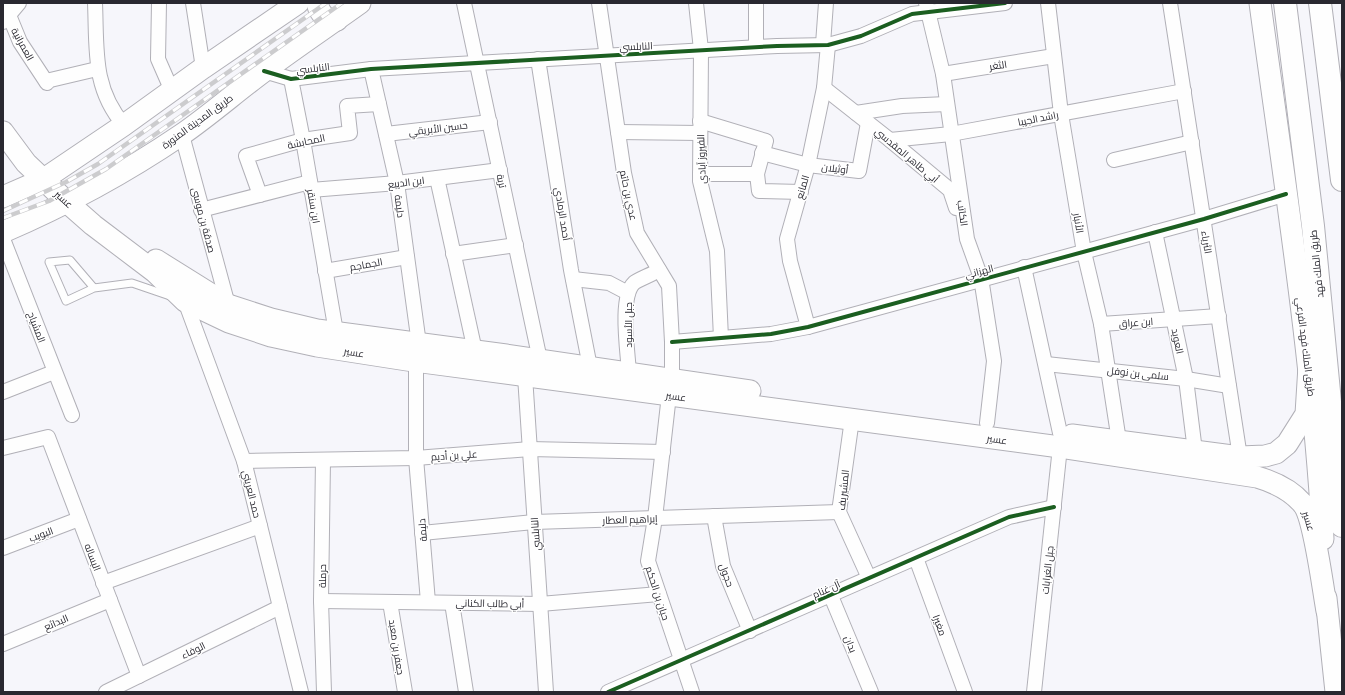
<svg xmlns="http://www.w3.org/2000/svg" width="1345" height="695" font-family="Commissioner,Cairo,sans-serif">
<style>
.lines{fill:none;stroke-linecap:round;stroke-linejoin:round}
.lane-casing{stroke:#b1b0b7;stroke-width:9}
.street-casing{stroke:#b1b0b7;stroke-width:16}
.primary-casing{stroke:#b1b0b7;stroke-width:23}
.highway-casing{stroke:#b1b0b7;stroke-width:24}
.lane{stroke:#fefefe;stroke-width:7}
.street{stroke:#fefefe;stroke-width:14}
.primary{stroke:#fefefe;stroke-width:21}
.highway{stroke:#fefefe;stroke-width:22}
.rail-casing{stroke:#ccccce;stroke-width:4.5}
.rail{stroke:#fff;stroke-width:3;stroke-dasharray:9;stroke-linecap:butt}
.cycleway-casing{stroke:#fff;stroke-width:6}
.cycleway{stroke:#1b5e20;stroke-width:4}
.labels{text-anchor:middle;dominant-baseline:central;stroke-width:3;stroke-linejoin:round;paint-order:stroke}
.street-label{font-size:10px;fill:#292830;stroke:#fff}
</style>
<rect width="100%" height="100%" fill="#f6f6fb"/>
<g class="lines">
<defs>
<path id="lane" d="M94,288L70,260L49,262L66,301L94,288L132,283L170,296"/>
<g id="street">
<path d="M4,3L20,42L47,83"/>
<path d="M95,3C97,48 92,88 124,125"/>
<path d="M159,3L158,59L172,91"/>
<path d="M193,3L203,68"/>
<path d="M464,3L540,360"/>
<path d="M599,3L624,173L637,233L669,286L672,342V380"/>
<path d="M696,3L701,50L700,181L717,251L721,338"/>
<path d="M756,3V47"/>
<path d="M926,3L943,74L967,239L981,278L994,361L987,423"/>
<path d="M1048,3L1061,114L1084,252L1101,324L1119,441"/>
<path d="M1170,3L1240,457"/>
<path d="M3,22L19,3"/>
<path d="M823,44L826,3"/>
<path d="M538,59L571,270L590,367"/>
<path d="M371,69L397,183L419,344"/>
<path d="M264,71L291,79L371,69L777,46L828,45L861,36L912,14L1005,3"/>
<path d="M943,74L1054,56"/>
<path d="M291,79L303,140L336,332"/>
<path d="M46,81L97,69"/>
<path d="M824,88L890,140L950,190L956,208"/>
<path d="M856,113L902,106L947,104"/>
<path d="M700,121L766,141L757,174L759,191L801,192"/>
<path d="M618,132L700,133"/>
<path d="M386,134L490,122"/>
<path d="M182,135L228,305"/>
<path d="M890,140L951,134L1184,91"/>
<path d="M762,153L808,165L859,171L868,123"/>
<path d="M1114,160L1192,142"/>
<path d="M700,174H757"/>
<path d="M437,178L475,351"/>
<path d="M311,190L397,183L500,170"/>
<path d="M260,195L246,156L303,140L350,133L347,106L379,104"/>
<path d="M201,210L310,182"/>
<path d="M1155,232L1186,379L1195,451"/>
<path d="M3,239L72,415"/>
<path d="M453,254L516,245"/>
<path d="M1024,267L1060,433"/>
<path d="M325,271L407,257"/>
<path d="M573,279L609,283L628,293"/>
<path d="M185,301L244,461L301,692"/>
<path d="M1101,324L1219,316"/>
<path d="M808,327L790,261L787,239L808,165L824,88L828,45"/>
<path d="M672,342L771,334L808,327L1204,219L1286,194"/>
<path d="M416,361V458L428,602"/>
<path d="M1046,364L1186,379L1229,386"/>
<path d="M629,373C628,353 619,297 634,283C637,280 653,274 659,270"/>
<path d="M525,376L546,692"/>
<path d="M3,392L54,372"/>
<path d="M669,395L655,518L648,561L692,692"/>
<path d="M852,419L839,512L869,578"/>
<path d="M3,448L48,437L139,676"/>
<path d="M323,460L321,601L324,692"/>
<path d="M244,461L416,458L530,449L663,452"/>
<path d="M714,516L723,566L750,631"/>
<path d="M422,533L534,522L839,512"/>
<path d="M3,548L79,519"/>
<path d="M916,558L965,692"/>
<path d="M103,583L260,526"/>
<path d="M831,596L871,692"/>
<path d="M321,601L540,604L659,594"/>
<path d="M390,602L405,692"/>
<path d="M452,603L466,692"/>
<path d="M3,644L110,600"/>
<path d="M106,692L280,607"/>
<path d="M608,692L1009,517L1054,507"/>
<path d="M1034,692L1060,447"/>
</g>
<g id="primary">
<path d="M317,3C320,14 325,20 337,20"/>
<path d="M1260,3C1284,181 1313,359 1323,539"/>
<path d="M3,132L26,163L68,203L93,225L155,272L185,301L229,322L271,336L317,346L407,360L1060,447L1257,477C1274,482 1290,489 1302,503C1314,515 1323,590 1327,611"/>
<path d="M3,197L44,179L124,125L203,68L298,3"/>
<path d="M3,232C66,205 125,173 181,135C210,115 236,92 263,72C295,48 328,26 360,3"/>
<path d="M156,260L228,305L271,319L317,330L506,355L750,391"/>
<path d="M1072,435L1240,457L1265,456L1276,453L1287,444L1306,414L1309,366"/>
<path d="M1326,598L1336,692"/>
</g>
<g id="highway">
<path d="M1285,3L1313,226L1342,526"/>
<path d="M1320,3L1342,180"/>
</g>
</defs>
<use href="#lane" class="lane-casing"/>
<use href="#street" class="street-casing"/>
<use href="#primary" class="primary-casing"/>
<use href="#highway" class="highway-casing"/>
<use href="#lane" class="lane"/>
<use href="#street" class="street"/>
<use href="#primary" class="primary"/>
<use href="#highway" class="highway"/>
<defs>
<g id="rail">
<path d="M3,211L66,182L98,164L326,3"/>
<path d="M3,218L49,201L106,169L342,3"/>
</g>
</defs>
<use href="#rail" class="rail-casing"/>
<use href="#rail" class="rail"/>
<defs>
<g id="cycleway">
<path d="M264,71L291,79L371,69L777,46L828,45L861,36L912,14L1005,3"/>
<path d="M672,342L771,334L808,327L1204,219L1286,194"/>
<path d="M608,692L1009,517L1054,507"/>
</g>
</defs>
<use href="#cycleway" class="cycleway-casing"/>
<use href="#cycleway" class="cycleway"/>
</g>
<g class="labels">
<g class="street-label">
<text transform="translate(23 44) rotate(61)">العمرانية</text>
<text transform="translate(636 46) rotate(-3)">النابلسي</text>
<text transform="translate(998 65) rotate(-9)">الثغر</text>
<text transform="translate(313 68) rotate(-7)">النابلسي</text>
<text transform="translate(1038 118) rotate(-11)">راشد الجيبا</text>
<text transform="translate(197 121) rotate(-36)">طريق المدينة المنورة</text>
<text transform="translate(438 128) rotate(-7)">حسين الأبريقي</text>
<text transform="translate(306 141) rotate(-12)">المحابشة</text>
<text transform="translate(907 155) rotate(40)">أبي طاهر المقدسي</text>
<text transform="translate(701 159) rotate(-92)">الفيروز آبادي</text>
<text transform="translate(835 168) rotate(7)">أوثيلان</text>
<text transform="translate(502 181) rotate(78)">تربة</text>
<text transform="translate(406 182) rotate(-7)">ابن الديبع</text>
<text transform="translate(802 187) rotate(-74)">المانع</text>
<text transform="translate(629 195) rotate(78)">عدي بن حاتم</text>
<text transform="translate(64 199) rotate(43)">عسير</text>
<text transform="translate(314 206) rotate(80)">ابن سنقر</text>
<text transform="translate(400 206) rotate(82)">دليمة</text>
<text transform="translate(963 213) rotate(82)">الكاتب</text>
<text transform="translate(563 214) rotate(81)">أحمد الرمادي</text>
<text transform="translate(204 220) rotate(75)">صدقة بن موسى</text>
<text transform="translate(1079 223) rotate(81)">الأنبار</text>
<text transform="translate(1207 242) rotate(81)">الثرياء</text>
<text transform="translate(366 264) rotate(-10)">الجماجم</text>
<text transform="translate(1316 264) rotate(-96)">طريق الملك فهد</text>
<text transform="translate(979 271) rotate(-15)">الهزاني</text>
<text transform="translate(1136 322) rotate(-4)">ابن عراق</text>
<text transform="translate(628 325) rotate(-90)">جبل الأسود</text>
<text transform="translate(37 327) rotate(69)">المشياح</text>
<text transform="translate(1178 341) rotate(78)">العويد</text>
<text transform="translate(1306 347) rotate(83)">طريق الملك فهد الفرعي</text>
<text transform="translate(354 352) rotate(9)">عسير</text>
<text transform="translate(1138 373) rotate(6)">سلمى بن نوفل</text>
<text transform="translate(676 396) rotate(8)">عسير</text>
<text transform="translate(997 439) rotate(8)">عسير</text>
<text transform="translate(454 455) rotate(-4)">علي بن أديم</text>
<text transform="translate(843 490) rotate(-84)">المشيريف</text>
<text transform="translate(252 494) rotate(76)">حمد العريني</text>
<text transform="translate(630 519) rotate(-2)">إبراهيم العطار</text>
<text transform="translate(1309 521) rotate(73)">عسير</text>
<text transform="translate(422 530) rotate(-95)">دليمة</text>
<text transform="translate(41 534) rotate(-20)">البويب</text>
<text transform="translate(535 534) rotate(-94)">النابلسي</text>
<text transform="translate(93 557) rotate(69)">البساله</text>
<text transform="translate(1047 570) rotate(-84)">جبل الغرابات</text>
<text transform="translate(727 575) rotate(70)">حجول</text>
<text transform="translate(322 576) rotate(-89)">حرملة</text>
<text transform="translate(826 589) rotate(-24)">آل غنام</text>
<text transform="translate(658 593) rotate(72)">حبان بن الحكم</text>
<text transform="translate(490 603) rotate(1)">أبي طالب الكناني</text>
<text transform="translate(56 622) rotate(-23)">البدائع</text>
<text transform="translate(940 625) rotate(70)">مغيرا</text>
<text transform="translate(851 644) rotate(68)">بدان</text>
<text transform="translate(397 647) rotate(81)">جعفر بن معبد</text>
<text transform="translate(193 650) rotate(-26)">الوفاء</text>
</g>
</g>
<rect width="1345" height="695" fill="none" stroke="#292830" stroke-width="8"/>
</svg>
